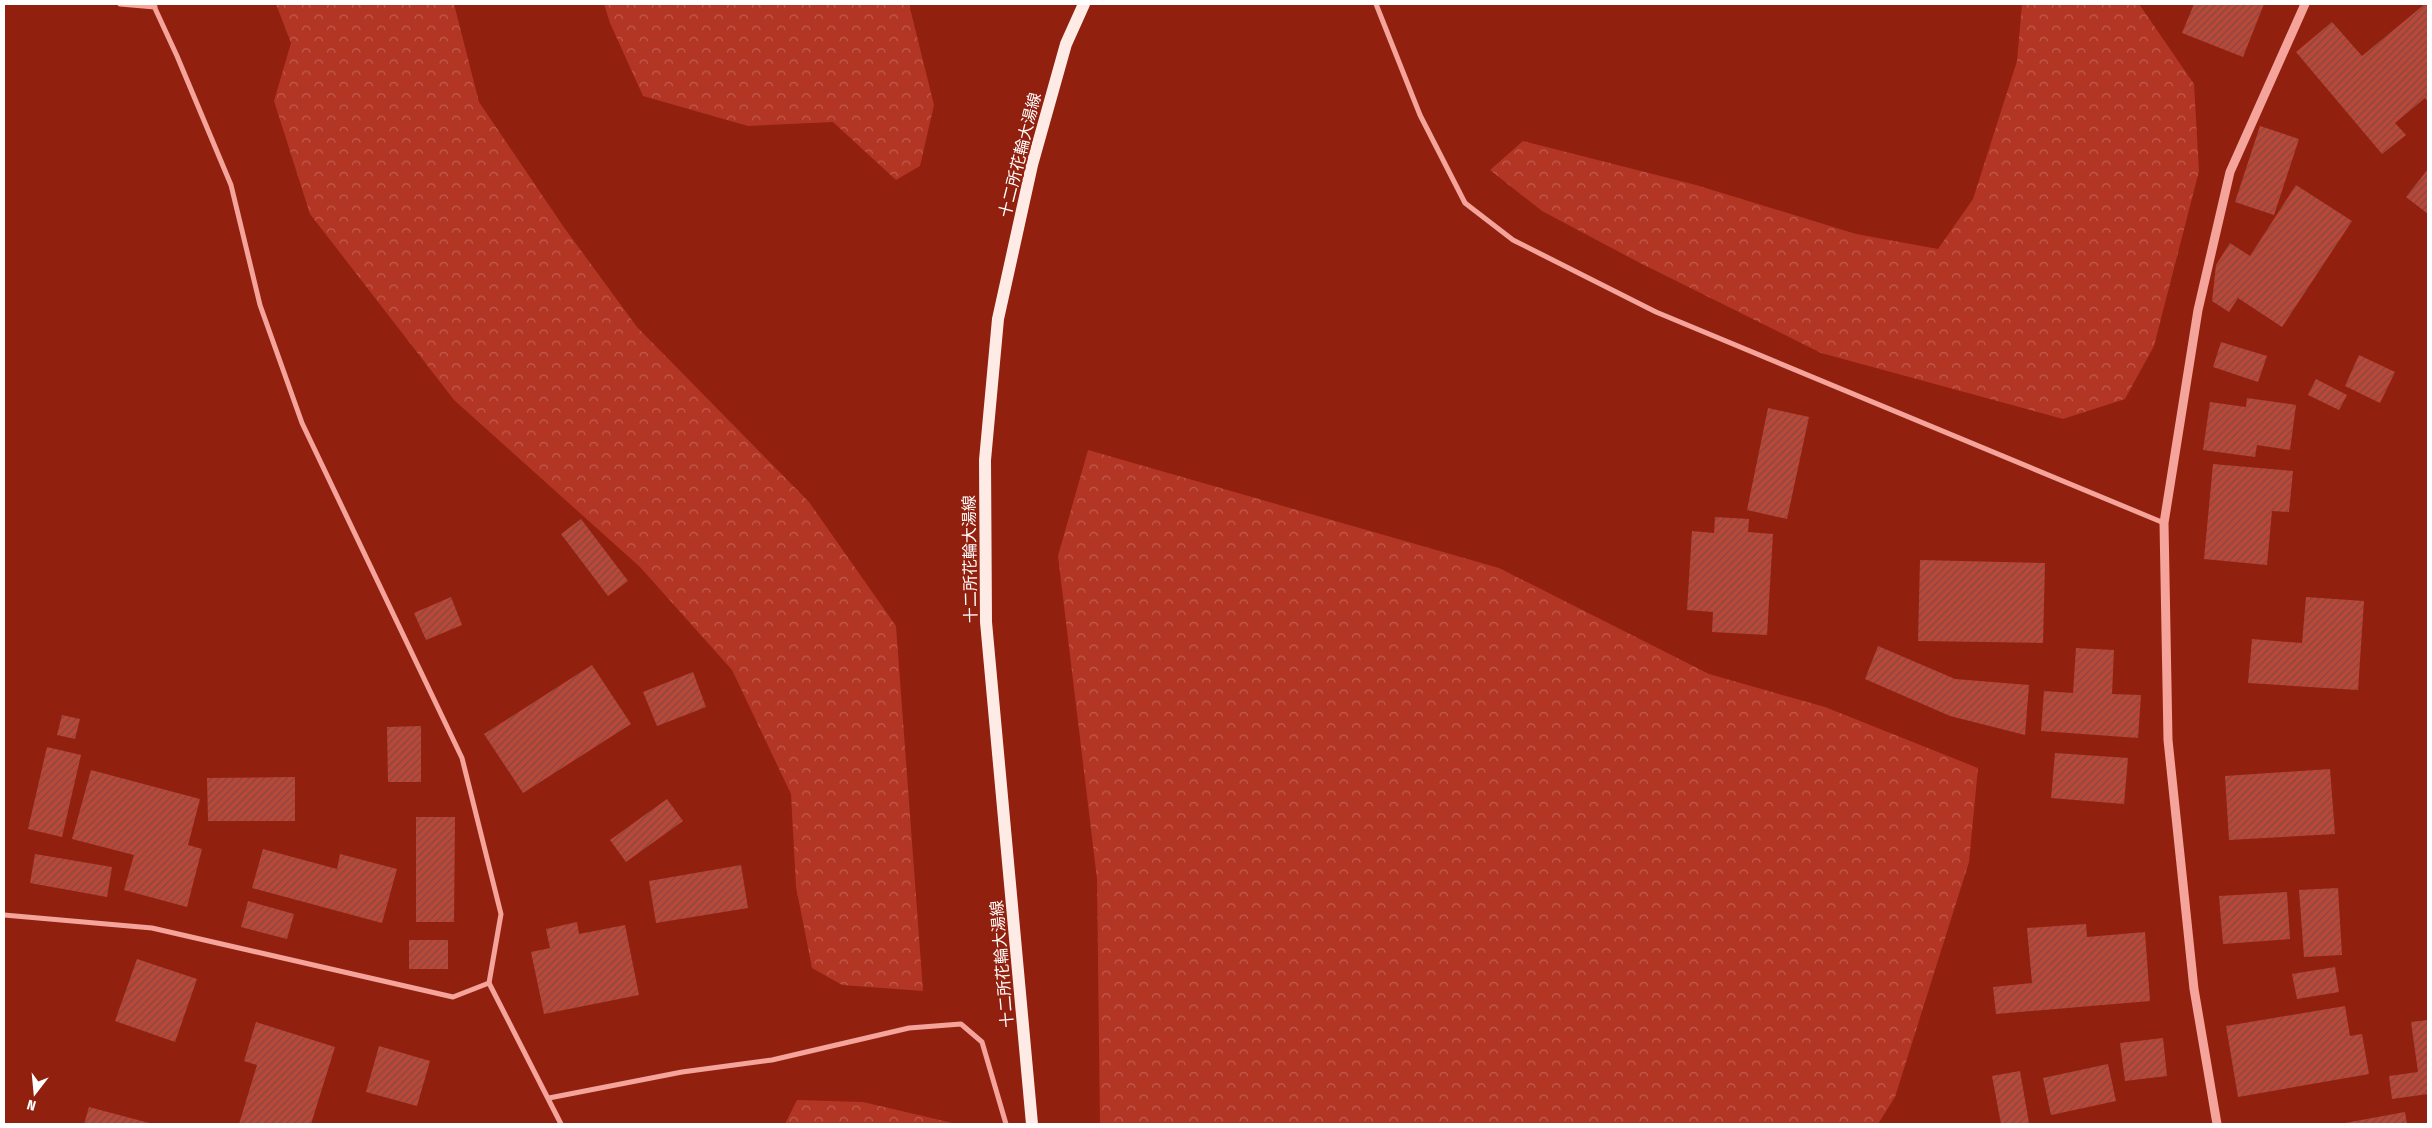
<svg xmlns="http://www.w3.org/2000/svg" width="2432" height="1128" font-family="'Fira Sans Condensed','Noto Sans JP',sans-serif">
<style>
.forest{fill:url(#forest-crowns)}
.building{fill:url(#building-hatch)}
.lines{fill:none;stroke-linecap:round;stroke-linejoin:round}
.minor{stroke:#f4a49a;stroke-width:5}
.tertiary{stroke:#f4a49a;stroke-width:9}
.primary{stroke:#ffebe6;stroke-width:12}
.labels{text-anchor:middle;dominant-baseline:central;stroke-width:4;stroke-linejoin:round;paint-order:stroke}
.street-label{font-size:16px;fill:#fff;stroke:#91200f}
</style>
<defs>
<pattern id="forest-crowns" width="20" height="18" patternUnits="userSpaceOnUse" patternTransform="scale(1.25)"><rect width="20" height="18" fill="#b33524"/><path d="M2 6a3 3 0 1 1 6 0M12 15a3 3 0 1 1 6 0" fill="none" stroke="#c25d50"/></pattern>
<pattern id="building-hatch" width="6" height="6" patternUnits="userSpaceOnUse" patternTransform="scale(1.25)"><rect width="6" height="6" fill="#ba4737"/><path d="M-1 1l2-2M0 6l6-6M5 7l2-2" fill="none" stroke="#7e4a43"/></pattern>
</defs>
<rect width="100%" height="100%" fill="#91200f"/>
<g class="forest">
<path d="M276,4H454L479,102L563,226L637,327L809,502L896,626L923,991L842,985L812,968L796,887L791,794L732,670L640,567L454,400L310,214L274,101L291,43Z"/>
<path d="M604,4H909L934,105L920,166L896,180L833,122L748,126L643,96L610,23Z"/>
<path d="M2022,4H2139L2194,84L2199,171L2154,346L2125,399L2063,419L1821,353L1640,263L1542,211L1490,170L1523,141L1696,185L1856,234L1938,249L1973,199L2017,61Z"/>
<path d="M1088,450L1499,568L1709,674L1825,707L1978,768L1969,862L1895,1097L1878,1124H1100L1097,879L1058,556Z"/>
<path d="M797,1100L863,1102L957,1124H785Z"/>
</g>
<g class="building">
<path d="M2194,4H2264L2243,57L2182,33Z"/>
<path d="M2425,4L2428,7V102L2425,98L2395,123L2406,135L2382,154L2296,52L2332,22L2362,56Z"/>
<path d="M2260,126L2299,139L2274,215L2235,202Z"/>
<path d="M2428,169V214L2406,197Z"/>
<path d="M2296,185L2352,221L2282,327L2238,298L2229,312L2212,301L2216,265L2230,243L2250,256Z"/>
<path d="M2221,342L2267,356L2258,382L2213,367Z"/>
<path d="M2359,355L2395,372L2380,403L2345,386Z"/>
<path d="M2316,379L2347,395L2339,410L2308,395Z"/>
<path d="M2247,398L2296,405L2290,450L2257,445L2255,457L2203,450L2210,402L2246,407Z"/>
<path d="M1768,408L1809,417L1787,519L1747,510Z"/>
<path d="M2213,464L2293,471L2289,512L2272,511L2267,565L2204,559Z"/>
<path d="M1715,517L1749,519L1748,532L1773,534L1767,635L1712,632L1713,612L1687,610L1692,531L1714,533Z"/>
<path d="M581,519L628,581L608,596L561,534Z"/>
<path d="M1920,560L2045,563L2043,643L1918,641Z"/>
<path d="M451,597L462,625L426,640L414,613Z"/>
<path d="M2306,597L2364,601L2358,690L2248,683L2252,639L2302,643Z"/>
<path d="M1878,646L1955,679L2029,685L2025,735L1950,716L1865,679Z"/>
<path d="M2076,648L2114,650L2112,694L2141,695L2138,738L2041,731L2044,691L2073,693Z"/>
<path d="M592,665L631,724L523,793L484,734Z"/>
<path d="M693,672L706,707L657,726L643,692Z"/>
<path d="M62,715L80,719L75,739L57,735Z"/>
<path d="M421,726V782H388L387,727Z"/>
<path d="M47,747L81,755L62,837L28,829Z"/>
<path d="M2055,753L2128,758L2124,804L2051,798Z"/>
<path d="M2330,769L2335,834L2229,840L2225,776Z"/>
<path d="M91,770L200,799L188,845L202,849L187,907L124,890L134,855L72,839Z"/>
<path d="M295,777V821H208L207,778Z"/>
<path d="M667,799L683,821L626,862L610,840Z"/>
<path d="M416,817H455L454,922H416Z"/>
<path d="M263,849L337,869L340,854L397,869L382,923L252,888Z"/>
<path d="M35,854L112,867L107,897L30,883Z"/>
<path d="M741,865L748,908L656,923L649,881Z"/>
<path d="M2338,888L2342,955L2304,957L2299,890Z"/>
<path d="M2287,892L2290,939L2223,944L2219,896Z"/>
<path d="M248,901L294,914L287,939L241,927Z"/>
<path d="M577,922L579,934L625,925L639,995L544,1014L531,952L550,948L546,929Z"/>
<path d="M2086,924L2087,937L2145,932L2150,1001L1996,1014L1993,987L2032,983L2027,928Z"/>
<rect x="409" y="940" width="39" height="29"/>
<path d="M137,959L197,979L175,1042L115,1021Z"/>
<path d="M2335,967L2339,992L2297,999L2292,974Z"/>
<path d="M2345,1006L2350,1036L2362,1034L2369,1074L2238,1097L2226,1026Z"/>
<path d="M2428,1020V1094L2392,1099L2389,1076L2418,1072L2411,1022Z"/>
<path d="M256,1022L335,1047L311,1124H239L257,1065L244,1061Z"/>
<path d="M2163,1038L2167,1076L2125,1081L2120,1043Z"/>
<path d="M379,1046L430,1061L417,1106L366,1092Z"/>
<path d="M2108,1064L2116,1101L2051,1115L2043,1078Z"/>
<path d="M2020,1071L2029,1123L2001,1124L1992,1076Z"/>
<path d="M89,1107L153,1124H84Z"/>
<path d="M2405,1112L2407,1124H2346L2345,1123Z"/>
</g>
<g class="lines">
<g class="minor">
<path d="M120,4L155,7"/>
<path d="M153,4L177,56L231,185L260,305L302,423L462,758L501,914L489,983L561,1124"/>
<path d="M1376,4L1420,115L1465,203L1513,240L1656,312L2164,523"/>
<path d="M4,915L152,928L453,997L489,983"/>
<path d="M549,1098L682,1072L772,1060L909,1028L961,1024L982,1042L1006,1124"/>
</g>
<path class="tertiary" d="M2217,1124L2194,989L2168,740L2164,523L2198,310L2230,172L2305,4"/>
<path class="primary" d="M1032,1124L986,622L985,460L998,319L1032,165L1066,44L1084,4"/>
</g>
<g class="labels">
<g class="street-label">
<text transform="translate(1020 155) rotate(-76)">十二所花輪大湯線</text>
<text transform="translate(970 559) rotate(-91)">十二所花輪大湯線</text>
<text transform="translate(1002 964) rotate(-95)">十二所花輪大湯線</text>
</g>
</g>
<rect width="2432" height="1128" fill="none" stroke="#ffffff" stroke-width="10"/>
<g transform="translate(35 1093) rotate(196)" stroke="#91200f" stroke-width="4" paint-order="stroke">
<path d="M0-4L9 19L0 12L-9 19Z" fill="#ffffff"/>
<text y="-8" font-size="14" font-weight="bold" text-anchor="middle" fill="#ffffff">N</text>
</g>
</svg>
